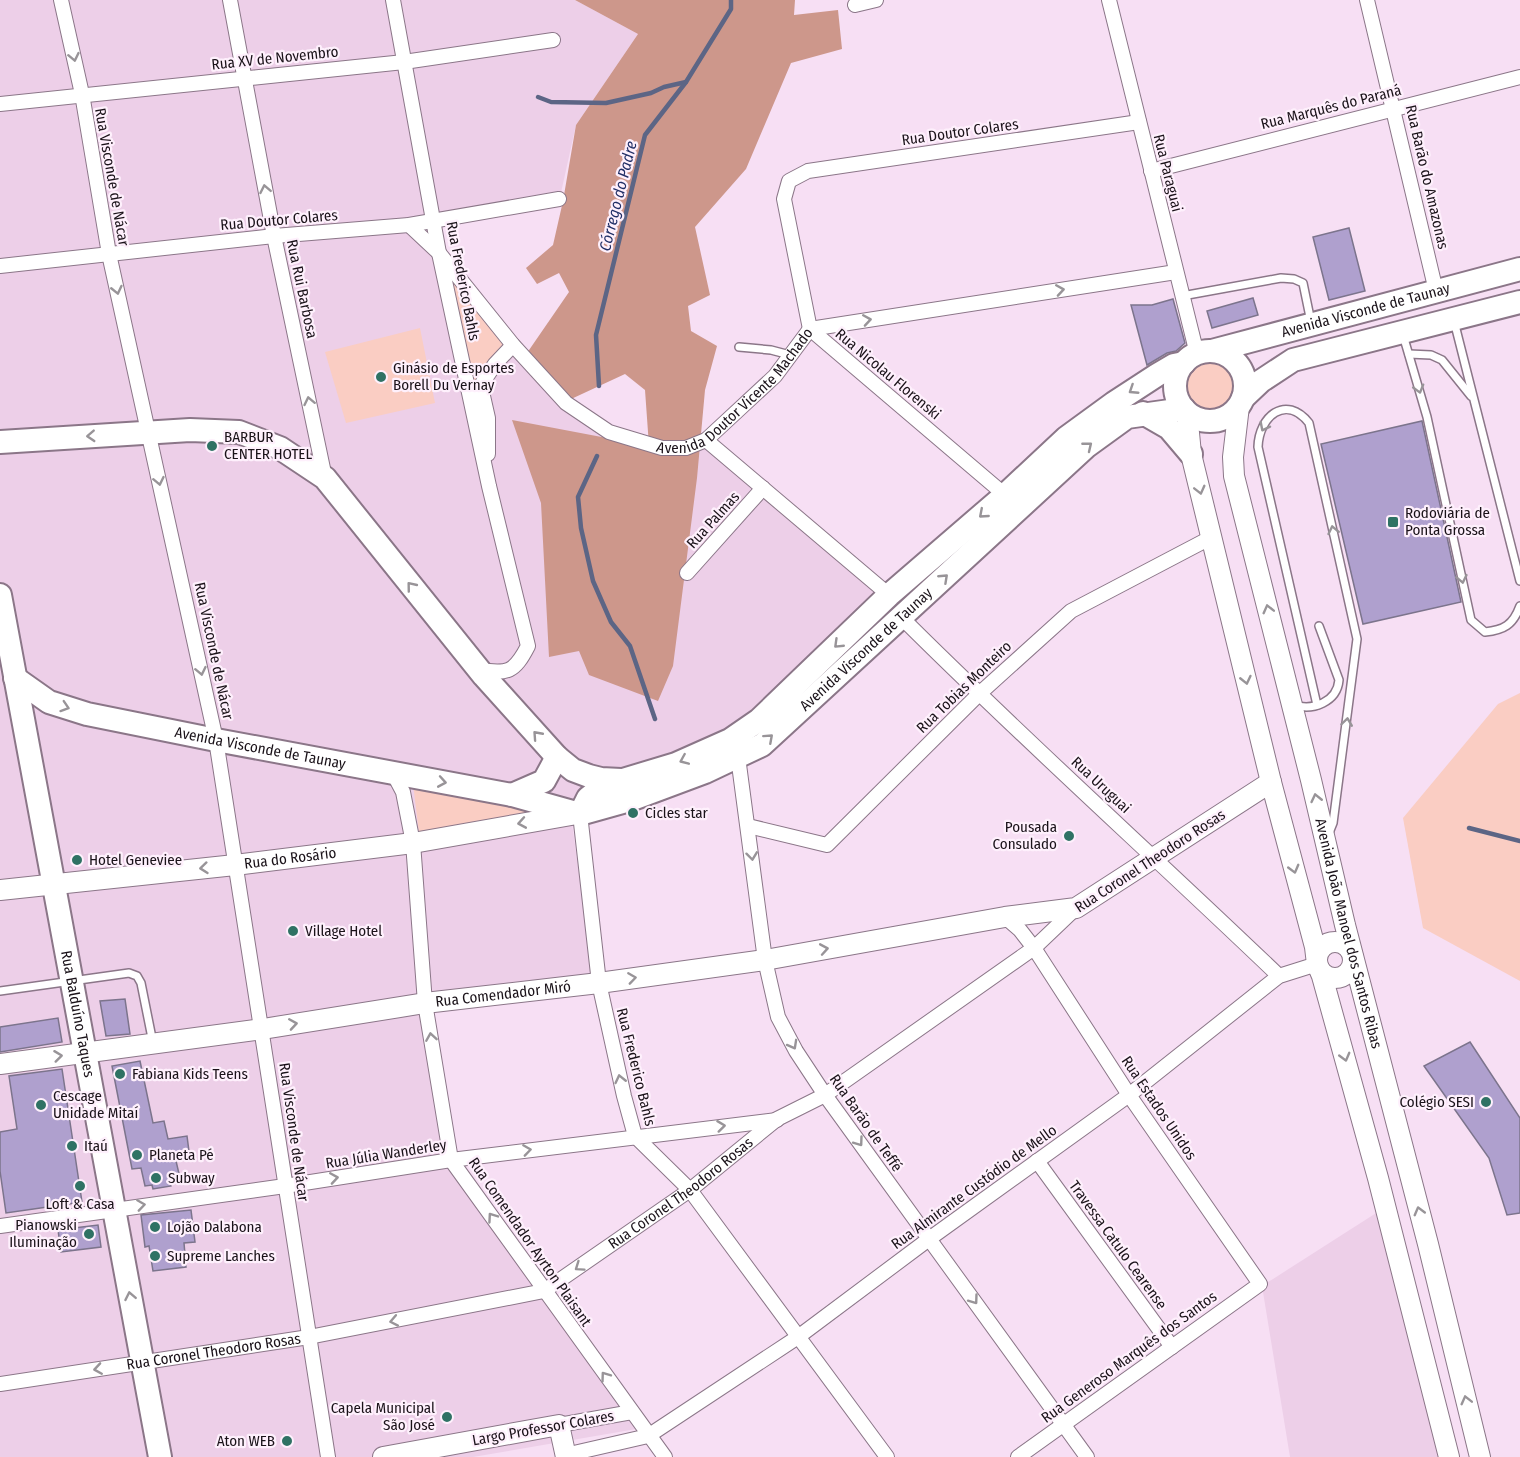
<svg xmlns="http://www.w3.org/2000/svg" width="1520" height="1457" font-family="'Fira Sans Condensed',sans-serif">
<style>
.built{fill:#edcfe8}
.green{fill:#facdc3}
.forest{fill:#cd978b}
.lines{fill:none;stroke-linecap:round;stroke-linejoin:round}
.stream{stroke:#5c6585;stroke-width:4.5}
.building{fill:#afa0ce;stroke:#7c748c;stroke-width:1.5}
.service-casing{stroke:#8b7688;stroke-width:10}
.minor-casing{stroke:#8b7688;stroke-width:16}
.secondary-casing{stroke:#8b7688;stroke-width:22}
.primary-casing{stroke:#8b7688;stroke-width:26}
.service{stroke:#fff;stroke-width:7}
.minor{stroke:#fff;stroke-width:14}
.secondary{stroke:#fff;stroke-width:20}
.primary{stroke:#fff;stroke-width:22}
.oneway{stroke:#989498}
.poi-dot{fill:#2f7264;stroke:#fef0fc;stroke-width:2}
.labels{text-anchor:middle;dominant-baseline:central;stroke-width:4.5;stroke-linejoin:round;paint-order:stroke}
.street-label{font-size:15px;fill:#1a1219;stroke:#fef0fc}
.poi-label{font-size:15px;fill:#1a1219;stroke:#fef0fc;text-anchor:start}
.water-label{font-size:16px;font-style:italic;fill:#212f66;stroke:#fef0fc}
</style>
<rect width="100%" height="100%" fill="#f7dff4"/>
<g class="built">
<path d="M0,0H575L638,34L576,125L560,197L429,228L432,257L565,404L651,447L706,442L888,597L899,619L761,745L571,816L594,982L426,1004L454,1159L648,1427L473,1457H0Z"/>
<path d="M1384,1208L1447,1457H1290L1262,1286Z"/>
</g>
<g class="green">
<path d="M445,278L450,279L502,339L503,347L487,367L483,421Z"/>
<path d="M420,328L435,403L346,423L325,352Z"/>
<circle cx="1210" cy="386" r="27"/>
<path d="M1520,693V981L1423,928L1403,818L1498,704Z"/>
<path d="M413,784L542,810L419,833Z"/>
</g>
<path class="forest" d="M575,0H795L794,15L838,10L842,49L791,63L746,169L695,227L710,295L688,306L691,331L717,346L705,390L697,478L673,666L658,701L589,675L579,651L549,657L541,503L512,420L649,446L645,390L625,374L569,400L527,353L569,292L559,273L537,284L526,268L553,245L563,201L576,125L638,34Z"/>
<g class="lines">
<g class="stream">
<path d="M538,97L551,102L606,103L651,93L664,87L686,82"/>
<path d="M599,386L596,335L645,135L686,82L731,9V0"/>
<path d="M597,456L578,497L581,528L593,581L611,622L630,646L655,719"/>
<path d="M1469,828L1520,841"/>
</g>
</g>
<g class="building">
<path d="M1349,228L1365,291L1329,300L1313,237Z"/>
<path d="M1253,298L1258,315L1212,328L1207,311Z"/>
<path d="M1173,299L1185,343L1176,351L1167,353L1147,365L1131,305H1152Z"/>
<path d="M1422,421L1461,602L1363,624L1321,444Z"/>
<path d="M125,999L130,1034L106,1036L100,1001Z"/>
<path d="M58,1018L62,1042L0,1052V1027Z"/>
<path d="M1470,1042L1520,1118V1213L1507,1215L1489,1158L1424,1066Z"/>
<path d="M140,1061L153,1123L164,1121L168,1139L187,1136L190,1159L176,1161L180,1178L170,1180L171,1186L153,1189L152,1185L145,1186L141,1168L132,1169L112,1066Z"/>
<path d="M62,1069L82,1202L6,1213L0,1171V1132L17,1129L9,1076Z"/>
<path d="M191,1210L195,1242L184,1243L186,1267L153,1271L149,1246L145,1247L141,1215Z"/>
<path d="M98,1225L101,1247L61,1252L58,1230Z"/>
</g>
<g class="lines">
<defs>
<g id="service">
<path d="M1182,296L1281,278L1294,279L1303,283L1311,322"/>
<path d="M1454,321L1520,581"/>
<path d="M1403,335L1427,417L1471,620L1485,632C1504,630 1513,625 1520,606"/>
<path d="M739,347L771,350L790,355"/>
<path d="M1409,354L1431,355L1442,360L1471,396"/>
<path d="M1294,705C1313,711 1337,702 1339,680L1319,626"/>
<path d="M1317,705L1258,447C1259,416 1286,394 1309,423L1357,639L1333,823L1329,833"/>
<path d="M0,991L129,973L137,976L141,983L153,1043"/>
</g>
<g id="minor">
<path d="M61,0L82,94L109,254L216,740L328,1457"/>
<path d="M230,0L274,236L325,478"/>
<path d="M393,0L439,253L489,486L528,646C514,673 508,674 479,670"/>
<path d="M1109,0L1197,354"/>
<path d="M1367,0L1436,291"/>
<path d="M855,5L876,0"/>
<path d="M0,104L404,62L553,40"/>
<path d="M1151,171L1520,77"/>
<path id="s1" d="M409,225L439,253L513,345L566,403L609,432L662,448H686L706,440L775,376L810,329L1176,272"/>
<path d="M0,266L274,236L409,225L559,199"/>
<path d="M706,440L889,595"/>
<path d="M488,454V418L483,396V382L495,364L513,345"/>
<path d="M1005,495L810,329L784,199L789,181L808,171L1139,122"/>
<path d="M687,573L763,488"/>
<path d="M902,618C1024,740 1154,856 1279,976"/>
<path d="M738,757L765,960L778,1017L796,1051L825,1095L1087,1457"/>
<path d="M393,773L403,792L413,843L425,1003L451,1160L665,1457"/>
<path d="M580,814L599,983L624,1096L635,1136L690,1190L887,1457"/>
<path d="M748,826L827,845L979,694L1071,611L1212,537"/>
<path d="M1005,917L1020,930L1034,948L1129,1095L1260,1284L1018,1457"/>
<path d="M1037,1161L1172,1347"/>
<path d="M0,1226L285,1186L451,1160L777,1120"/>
<path id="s2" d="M0,1384L309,1337L544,1291L690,1190L777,1119L825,1095L1034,948L1076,908"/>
<path d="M559,1425L632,1412"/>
<path d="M565,1455L648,1436L798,1337L929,1239L1129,1095L1279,976L1317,964"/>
</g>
<g id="secondary">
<path id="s3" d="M1239,406L1233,457L1234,476L1311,780L1345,925L1428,1244L1480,1457"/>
<path d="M1187,412L1191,454L1271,782L1315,947L1317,964L1322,976L1378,1178L1449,1457"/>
<path id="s4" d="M0,890L235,865L413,843L577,814"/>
<circle cx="1335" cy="960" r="18"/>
<path id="s5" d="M0,1064L263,1029L425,1003L599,983L765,960L1005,917L1076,908L1271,782"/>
<path d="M383,1457L559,1425L566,1457"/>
</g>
<g id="primary">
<path id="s6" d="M1212,351L1520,269"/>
<circle cx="1210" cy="386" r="35"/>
<path d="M1243,398L1261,381L1293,360L1520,302"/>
<path d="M1143,413L1169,428L1191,454"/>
<path d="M0,442L190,430L239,432L280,448L325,478L484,676L557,757L573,770L589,776L601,779L621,780"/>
<path id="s7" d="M0,595L160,1457"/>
<path id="s8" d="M15,678L49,702L87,714L216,740L512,795L580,814L630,800L705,772L762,745L1087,446L1127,417L1184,409"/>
<path d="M512,795L544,781L557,757"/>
<path d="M580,814L588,798L603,786L676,764L730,740L759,720L889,595L1005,495L1066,438L1114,403L1157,375L1174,365L1184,363"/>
</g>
</defs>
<use href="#service" class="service-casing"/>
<use href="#minor" class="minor-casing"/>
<use href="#secondary" class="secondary-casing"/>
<use href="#primary" class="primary-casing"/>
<use href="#service" class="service"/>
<use href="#minor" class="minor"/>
<use href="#secondary" class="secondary"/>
<use href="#primary" class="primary"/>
</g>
<defs><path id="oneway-chevron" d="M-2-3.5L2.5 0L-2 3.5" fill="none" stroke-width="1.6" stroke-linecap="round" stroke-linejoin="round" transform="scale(1.5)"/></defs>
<g class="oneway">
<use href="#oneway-chevron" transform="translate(74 57) rotate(78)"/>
<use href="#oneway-chevron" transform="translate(265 189) rotate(-101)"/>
<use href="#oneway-chevron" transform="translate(117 290) rotate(77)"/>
<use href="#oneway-chevron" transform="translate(1060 290) rotate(-9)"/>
<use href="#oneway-chevron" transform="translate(867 320) rotate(-9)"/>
<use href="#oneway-chevron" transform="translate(1419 389) rotate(74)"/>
<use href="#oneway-chevron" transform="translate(1133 390) rotate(147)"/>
<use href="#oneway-chevron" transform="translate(309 401) rotate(-102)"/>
<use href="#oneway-chevron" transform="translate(1264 427) rotate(117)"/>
<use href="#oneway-chevron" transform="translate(91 436) rotate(177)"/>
<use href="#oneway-chevron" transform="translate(1088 446) rotate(-39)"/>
<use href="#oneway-chevron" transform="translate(159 481) rotate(78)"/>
<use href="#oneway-chevron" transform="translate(1200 490) rotate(76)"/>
<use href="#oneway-chevron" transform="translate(983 514) rotate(139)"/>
<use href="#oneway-chevron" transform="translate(1333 530) rotate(-102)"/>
<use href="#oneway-chevron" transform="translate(944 578) rotate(-43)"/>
<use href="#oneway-chevron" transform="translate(1462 579) rotate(78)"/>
<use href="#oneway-chevron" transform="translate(411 586) rotate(-129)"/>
<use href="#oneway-chevron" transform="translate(1268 609) rotate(-104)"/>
<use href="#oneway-chevron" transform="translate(838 644) rotate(136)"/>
<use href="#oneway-chevron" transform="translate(201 671) rotate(78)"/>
<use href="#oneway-chevron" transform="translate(1246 680) rotate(77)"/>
<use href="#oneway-chevron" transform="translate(65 707) rotate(18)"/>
<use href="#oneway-chevron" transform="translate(1347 722) rotate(-82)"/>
<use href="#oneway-chevron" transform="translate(537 735) rotate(-132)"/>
<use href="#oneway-chevron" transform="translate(769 738) rotate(-42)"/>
<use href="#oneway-chevron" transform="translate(684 760) rotate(157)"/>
<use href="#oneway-chevron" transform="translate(442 782) rotate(10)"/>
<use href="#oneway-chevron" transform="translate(1316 798) rotate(-103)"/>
<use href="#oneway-chevron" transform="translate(522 823) rotate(170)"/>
<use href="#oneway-chevron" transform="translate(752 856) rotate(83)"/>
<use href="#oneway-chevron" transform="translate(204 868) rotate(174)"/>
<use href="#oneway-chevron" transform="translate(1294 869) rotate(75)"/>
<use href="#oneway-chevron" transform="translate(824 949) rotate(-10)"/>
<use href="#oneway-chevron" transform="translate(632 978) rotate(-8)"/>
<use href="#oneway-chevron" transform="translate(293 1024) rotate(-9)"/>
<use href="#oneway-chevron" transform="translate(431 1037) rotate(-99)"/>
<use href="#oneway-chevron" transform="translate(793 1045) rotate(61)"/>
<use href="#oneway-chevron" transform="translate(58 1056) rotate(-7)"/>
<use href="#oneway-chevron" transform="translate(1345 1057) rotate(75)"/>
<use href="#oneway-chevron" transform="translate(620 1079) rotate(-103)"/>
<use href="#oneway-chevron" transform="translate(721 1126) rotate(-7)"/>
<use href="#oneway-chevron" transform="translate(859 1142) rotate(54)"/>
<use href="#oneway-chevron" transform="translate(527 1150) rotate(-8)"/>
<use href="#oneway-chevron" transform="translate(334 1178) rotate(-9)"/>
<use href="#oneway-chevron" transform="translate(141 1205) rotate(-8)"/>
<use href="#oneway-chevron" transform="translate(1419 1211) rotate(-105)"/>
<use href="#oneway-chevron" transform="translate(492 1217) rotate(-125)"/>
<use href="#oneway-chevron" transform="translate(579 1267) rotate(145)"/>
<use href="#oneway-chevron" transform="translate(130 1296) rotate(-101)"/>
<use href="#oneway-chevron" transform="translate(974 1300) rotate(54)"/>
<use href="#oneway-chevron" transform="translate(394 1321) rotate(169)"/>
<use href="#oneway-chevron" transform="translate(98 1369) rotate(171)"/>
<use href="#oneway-chevron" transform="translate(605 1376) rotate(-126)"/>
<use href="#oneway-chevron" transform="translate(1466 1400) rotate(-104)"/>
</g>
<g class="poi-dot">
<circle cx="381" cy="377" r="6"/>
<circle cx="212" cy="446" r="6"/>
<rect x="1387" y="516" width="12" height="12" rx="3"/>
<circle cx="633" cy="813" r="6"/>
<circle cx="1069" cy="836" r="6"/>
<circle cx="77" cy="860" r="6"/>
<circle cx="293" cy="931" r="6"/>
<circle cx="120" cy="1074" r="6"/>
<circle cx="1486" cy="1102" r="6"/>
<circle cx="41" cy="1105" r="6"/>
<circle cx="72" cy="1146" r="6"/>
<circle cx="137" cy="1155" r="6"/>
<circle cx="156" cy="1178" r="6"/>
<circle cx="80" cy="1186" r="6"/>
<circle cx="155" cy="1227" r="6"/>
<circle cx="89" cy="1234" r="6"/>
<circle cx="155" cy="1256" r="6"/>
<circle cx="447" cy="1417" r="6"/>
<circle cx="287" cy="1441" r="6"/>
</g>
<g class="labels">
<g class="street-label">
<text transform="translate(275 58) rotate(-6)">Rua XV de Novembro</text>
<text transform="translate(1331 107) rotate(-14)">Rua Marquês do Paraná</text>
<text transform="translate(960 132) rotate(-8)">Rua Doutor Colares</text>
<text transform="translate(1168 173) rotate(76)">Rua Paraguai</text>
<text transform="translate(112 177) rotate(80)">Rua Visconde de Nácar</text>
<text transform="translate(1427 177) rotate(77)">Rua Barão do Amazonas</text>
<text transform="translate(279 220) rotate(-5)">Rua Doutor Colares</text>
<text transform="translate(463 281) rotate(79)">Rua Frederico Bahls</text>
<text transform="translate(302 289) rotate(78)">Rua Rui Barbosa</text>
<text stroke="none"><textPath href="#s6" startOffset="159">Avenida Visconde de Taunay</textPath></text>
<text transform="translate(888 374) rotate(40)">Rua Nicolau Florenski</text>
<text stroke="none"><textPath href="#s1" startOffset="441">Avenida Doutor Vicente Machado</textPath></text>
<text transform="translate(713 520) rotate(-48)">Rua Palmas</text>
<text stroke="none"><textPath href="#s8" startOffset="921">Avenida Visconde de Taunay</textPath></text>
<text transform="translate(214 651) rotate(78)">Rua Visconde de Nácar</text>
<text transform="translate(964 687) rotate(-44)">Rua Tobias Monteiro</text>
<text stroke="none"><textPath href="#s8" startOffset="258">Avenida Visconde de Taunay</textPath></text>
<text transform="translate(1101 785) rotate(43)">Rua Uruguai</text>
<text stroke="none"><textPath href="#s4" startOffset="292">Rua do Rosário</textPath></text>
<text transform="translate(1150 861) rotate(-33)">Rua Coronel Theodoro Rosas</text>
<text stroke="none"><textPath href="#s3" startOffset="542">Avenida João Manoel dos Santos Ribas</textPath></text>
<text stroke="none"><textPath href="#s5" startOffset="508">Rua Comendador Miró</textPath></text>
<text stroke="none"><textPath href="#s7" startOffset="426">Rua Balduíno Taques</textPath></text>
<text transform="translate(636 1067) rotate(76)">Rua Frederico Bahls</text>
<text transform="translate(1159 1108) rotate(56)">Rua Estados Unidos</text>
<text transform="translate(866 1123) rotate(55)">Rua Barão de Teffé</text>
<text transform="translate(294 1132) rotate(82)">Rua Visconde de Nácar</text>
<text transform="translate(386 1154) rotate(-9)">Rua Júlia Wanderley</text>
<text transform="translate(974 1187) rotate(-36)">Rua Almirante Custódio de Mello</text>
<text stroke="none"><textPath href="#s2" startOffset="720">Rua Coronel Theodoro Rosas</textPath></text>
<text transform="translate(530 1242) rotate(55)">Rua Comendador Ayrton Plaisant</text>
<text transform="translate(1118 1245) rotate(54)">Travessa Catulo Cearense</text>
<text stroke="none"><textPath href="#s2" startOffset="216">Rua Coronel Theodoro Rosas</textPath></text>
<text transform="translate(1129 1357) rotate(-36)">Rua Generoso Marquês dos Santos</text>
<text transform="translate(543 1428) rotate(-10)">Largo Professor Colares</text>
</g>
<g class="poi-label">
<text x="393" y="368">Ginásio de Esportes<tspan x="393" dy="17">Borell Du Vernay</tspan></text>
<text x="224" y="437">BARBUR<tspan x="224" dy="17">CENTER HOTEL</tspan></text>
<text x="1405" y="513">Rodoviária de<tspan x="1405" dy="17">Ponta Grossa</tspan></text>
<text x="645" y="813">Cicles star</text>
<text x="1057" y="827" text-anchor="end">Pousada<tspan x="1057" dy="17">Consulado</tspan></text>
<text x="89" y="860">Hotel Geneviee</text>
<text x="305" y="931">Village Hotel</text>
<text x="132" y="1074">Fabiana Kids Teens</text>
<text x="53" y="1096">Cescage<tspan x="53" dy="17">Unidade Mitaí</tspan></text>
<text x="1474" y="1102" text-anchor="end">Colégio SESI</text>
<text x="84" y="1146">Itaú</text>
<text x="149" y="1155">Planeta Pé</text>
<text x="168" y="1178">Subway</text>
<text x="80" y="1204" text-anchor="middle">Loft &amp; Casa</text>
<text x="77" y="1225" text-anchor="end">Pianowski<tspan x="77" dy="17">Iluminação</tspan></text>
<text x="167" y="1227">Lojão Dalabona</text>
<text x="167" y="1256">Supreme Lanches</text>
<text x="435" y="1408" text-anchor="end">Capela Municipal<tspan x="435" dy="17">São José</tspan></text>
<text x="275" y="1441" text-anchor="end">Aton WEB</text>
</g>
<g class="water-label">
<text transform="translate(618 196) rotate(-76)">Córrego do Padre</text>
</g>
</g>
</svg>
